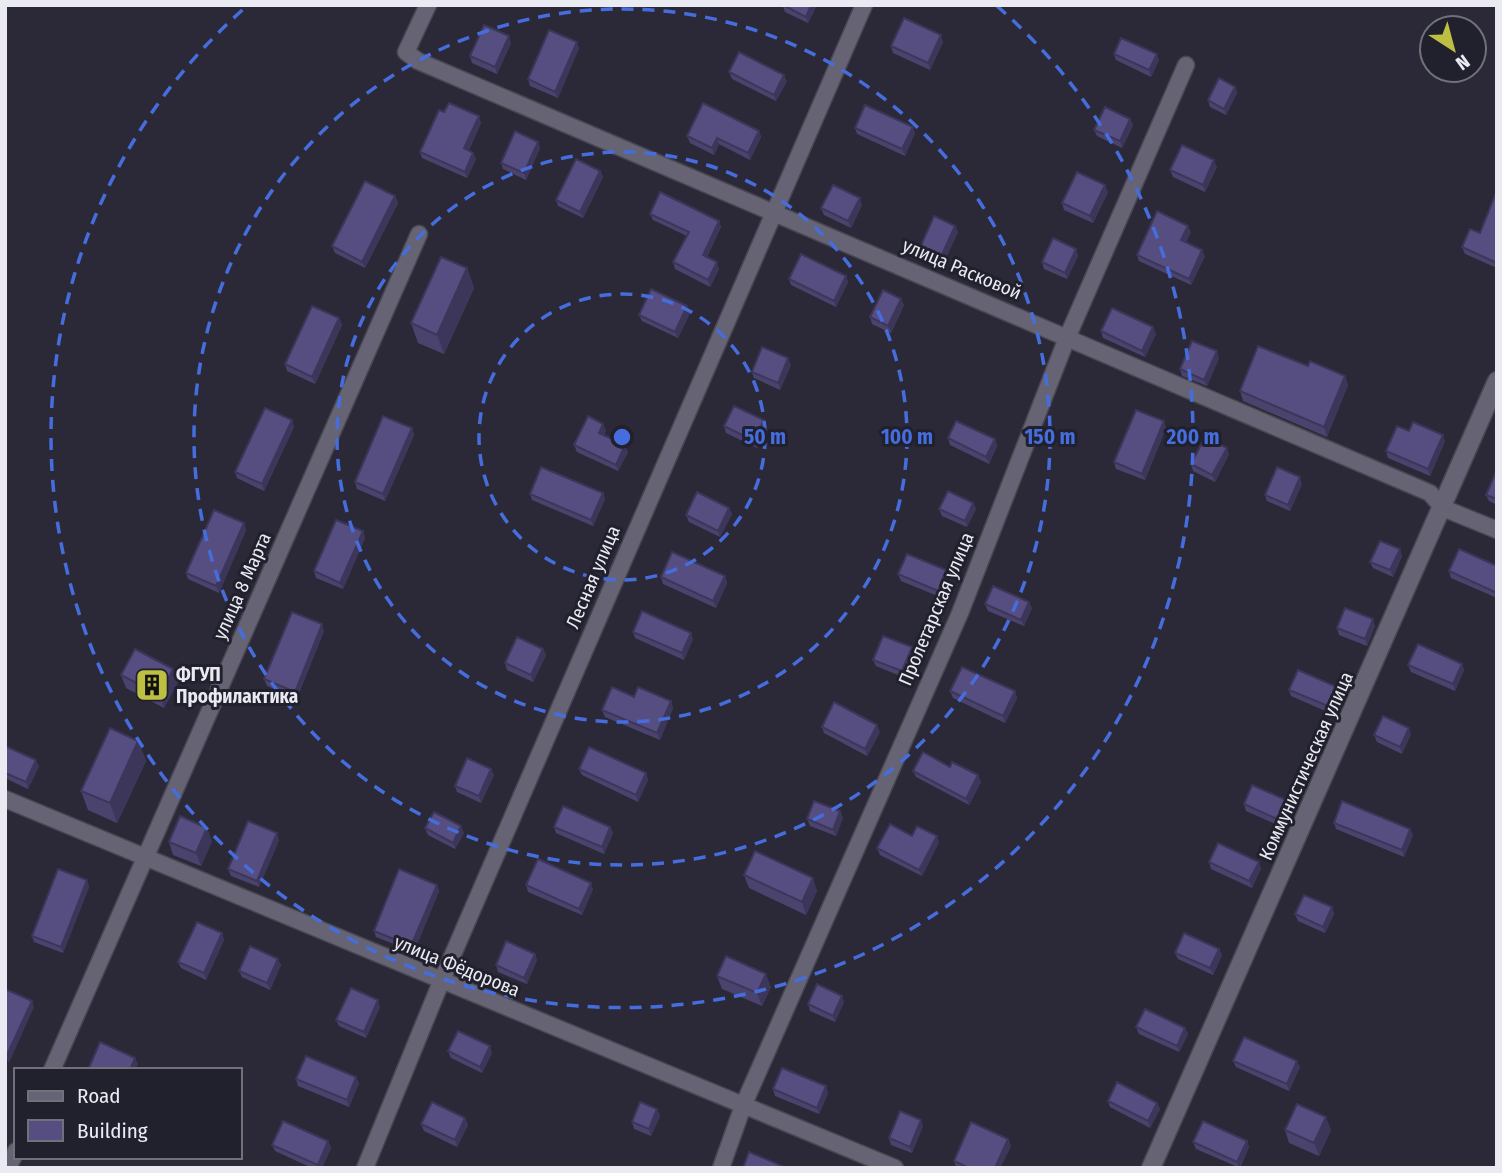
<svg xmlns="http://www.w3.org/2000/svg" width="1502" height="1173" font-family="'Fira Sans Condensed',sans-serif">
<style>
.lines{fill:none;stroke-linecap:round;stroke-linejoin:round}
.minor-casing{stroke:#474651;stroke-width:19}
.tertiary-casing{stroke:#474651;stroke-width:21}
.minor{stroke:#666474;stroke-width:16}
.tertiary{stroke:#666474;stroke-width:18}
.wall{fill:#4a436e}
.shaded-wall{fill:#3c375a}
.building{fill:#564e80;stroke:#3c375a;stroke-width:2}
.ring{fill:none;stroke:#466ddd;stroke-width:3.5;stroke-dasharray:12 9}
.labels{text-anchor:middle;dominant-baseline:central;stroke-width:6;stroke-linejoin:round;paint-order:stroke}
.street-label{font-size:19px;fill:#eaeaf3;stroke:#21202d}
.poi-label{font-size:19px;font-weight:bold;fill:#eaeaf3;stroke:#21202d;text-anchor:start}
.centre{fill:#466ddd;stroke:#21202d;stroke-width:3.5}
.ring-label{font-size:21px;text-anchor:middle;font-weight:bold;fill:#466ddd;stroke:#21202d;stroke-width:6;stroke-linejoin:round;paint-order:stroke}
</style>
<rect width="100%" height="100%" fill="#2b2937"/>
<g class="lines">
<defs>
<g id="minor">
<path d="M428,5L406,52L418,61L1430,493L1443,508L1497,530"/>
<path d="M5,799L895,1168"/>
<path d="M52,1070L419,234"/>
<path d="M8,1168L16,1151"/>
<path d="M365,1168L441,982L864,5"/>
<path d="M721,1168L743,1106L960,613L1067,338L1186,65"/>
</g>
<path id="tertiary" d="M1151,1168L1497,381"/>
</defs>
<use href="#minor" class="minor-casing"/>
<use href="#tertiary" class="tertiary-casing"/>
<use href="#minor" class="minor"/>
<use href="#tertiary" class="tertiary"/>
</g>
<g class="wall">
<path d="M817,5L808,23L785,12L783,6Z"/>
<path d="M943,42L930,70L893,53L891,46Z"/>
<path d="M511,43L497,74L472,63L470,56Z"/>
<path d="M579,48L558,98L530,86L528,79Z"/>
<path d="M1114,54L1159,60L1151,77L1116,60Z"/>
<path d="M729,72L787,81L776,101L732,79Z"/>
<path d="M1235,87L1237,93L1226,115L1210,107L1208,100Z"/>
<path d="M444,112L481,123L469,150L473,153L476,159L467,178L422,158L420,152Z"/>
<path d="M1130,119L1133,125L1122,148L1097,136L1094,130Z"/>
<path d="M855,128L915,133L905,156L857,134Z"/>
<path d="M759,131L761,137L750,160L719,144L714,155L690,143L687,136Z"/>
<path d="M538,142L540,148L526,180L503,169L501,163Z"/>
<path d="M1217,167L1205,192L1173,177L1170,170Z"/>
<path d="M600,171L603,177L583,218L558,206L556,200Z"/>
<path d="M1108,192L1093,223L1064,210L1062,203Z"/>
<path d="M1497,194V268L1465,254L1462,247L1480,233Z"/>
<path d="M395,196L398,203L365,268L335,253L332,246Z"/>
<path d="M862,205L851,228L824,215L821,208Z"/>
<path d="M650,214L719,221L721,227L707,257L719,269L710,287L675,269L673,262L687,236L653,220Z"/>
<path d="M955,226L958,232L942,266L922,256L919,250Z"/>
<path d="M1191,232L1186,242L1205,256L1191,285L1139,261L1137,255Z"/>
<path d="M1076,249L1078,256L1067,279L1044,269L1042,262Z"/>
<path d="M467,268L474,288L444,354L418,343L411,323Z"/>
<path d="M789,279L848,282L836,307L791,285Z"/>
<path d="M904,305L891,333L872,324L870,317Z"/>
<path d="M690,313L678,338L642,321L639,315Z"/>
<path d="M339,318L342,325L315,384L287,371L285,364Z"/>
<path d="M1101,331L1156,334L1145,357L1103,338Z"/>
<path d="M1219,358L1207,386L1182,376L1180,369Z"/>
<path d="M791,365L780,390L754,378L752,372Z"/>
<path d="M1308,366L1345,376L1348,385L1327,437L1243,401L1240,391Z"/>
<path d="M724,426L767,427L757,448L726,433Z"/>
<path d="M294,427L264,491L237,478L235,472Z"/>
<path d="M412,428L414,435L385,501L357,489L355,482Z"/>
<path d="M1166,428L1145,480L1116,469L1114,462Z"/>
<path d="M606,430L604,435L628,452L618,471L577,452L574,445Z"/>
<path d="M1409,431L1445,441L1430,476L1388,458L1386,451Z"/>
<path d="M948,438L995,439L997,446L989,464L950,445Z"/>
<path d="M1229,454L1215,482L1193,471L1191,464Z"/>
<path d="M1497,472V505L1489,501L1486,495Z"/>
<path d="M1302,484L1290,511L1267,501L1265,495Z"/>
<path d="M603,493L605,499L593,526L532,500L530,494Z"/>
<path d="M973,503L976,509L967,527L942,516L939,509Z"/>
<path d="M729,508L732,514L720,537L689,522L686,515Z"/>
<path d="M244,523L246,530L219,593L188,579L186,573Z"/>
<path d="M363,531L365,538L343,589L316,578L314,571Z"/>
<path d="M1402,556L1393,577L1373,568L1370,562Z"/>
<path d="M1497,566V598L1451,578L1449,571Z"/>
<path d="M946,570L948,577L940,597L901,581L898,574Z"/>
<path d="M725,576L727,583L716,608L663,584L661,577Z"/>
<path d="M985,604L1032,608L1024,626L988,611Z"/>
<path d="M1375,626L1367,646L1339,635L1337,628Z"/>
<path d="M324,631L297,698L267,686L264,679Z"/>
<path d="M633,632L693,639L684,660L635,638Z"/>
<path d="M543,649L546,655L533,682L507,670L505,663Z"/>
<path d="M914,654L905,678L876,666L873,660Z"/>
<path d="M1462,664L1464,670L1455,691L1411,672L1408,665Z"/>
<path d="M121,675L178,682L164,708L126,688Z"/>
<path d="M1337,687L1339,693L1330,713L1291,696L1289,690Z"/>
<path d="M950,691H1015L1017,698L1005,723L953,698Z"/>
<path d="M634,697L671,701L673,708L660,740L605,717L602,710Z"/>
<path d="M822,727L880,732L867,756L824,733Z"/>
<path d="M1411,734L1402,754L1377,742L1374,735Z"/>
<path d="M138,741L146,761L117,823L88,810L81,791Z"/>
<path d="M5,746L39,766L28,789L5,778Z"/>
<path d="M950,767L981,782L969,805L916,777L913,771Z"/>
<path d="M579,769L646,773L648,780L638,802L582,775Z"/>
<path d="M494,775L481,803L457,792L455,786Z"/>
<path d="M1244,804L1289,806L1280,826L1246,811Z"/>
<path d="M840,811L843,818L836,836L810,826L807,819Z"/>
<path d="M1334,823L1413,835L1404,857L1336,829Z"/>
<path d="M554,827H610L613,833L604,854L556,833Z"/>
<path d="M425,828L464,833L455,849L428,835Z"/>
<path d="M912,836L939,842L922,876L880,855L877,848Z"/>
<path d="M279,840L259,887L231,876L228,869Z"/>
<path d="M212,841L201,866L173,855L169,842Z"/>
<path d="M1209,862L1261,868L1252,888L1211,869Z"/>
<path d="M744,875L817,891L806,915L749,888Z"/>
<path d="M87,880L89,887L63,953L34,942L32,936Z"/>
<path d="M437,885L439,891L414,952L376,937L374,931Z"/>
<path d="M526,885L593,889L582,915L528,892Z"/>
<path d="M1332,907L1334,914L1325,933L1298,921L1295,914Z"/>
<path d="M222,933L224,940L206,980L181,968L178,962Z"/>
<path d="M1175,953L1222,955L1213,975L1178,959Z"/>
<path d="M535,954L537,960L527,984L498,972L496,965Z"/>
<path d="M281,965L270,990L242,977L239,971Z"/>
<path d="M717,976L771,987L762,1006L722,989Z"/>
<path d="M844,1002L835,1022L810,1011L808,1004Z"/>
<path d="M380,1007L366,1038L339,1026L336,1020Z"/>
<path d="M1136,1027L1185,1028L1188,1034L1179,1052L1139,1034Z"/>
<path d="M448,1051L492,1053L482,1073L451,1058Z"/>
<path d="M1233,1061L1300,1067L1289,1091L1236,1067Z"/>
<path d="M296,1079L359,1083L349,1107L298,1086Z"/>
<path d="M826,1086L828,1093L819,1114L775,1096L773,1089Z"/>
<path d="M1108,1101L1157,1103L1160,1109L1150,1128L1110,1107Z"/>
<path d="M657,1109L660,1116L651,1136L634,1129L632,1122Z"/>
<path d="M465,1118L468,1125L457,1147L424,1131L421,1124Z"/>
<path d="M923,1126L912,1153L891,1145L889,1138Z"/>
<path d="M1285,1130H1331L1319,1156L1289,1143Z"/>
<path d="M1008,1139L1011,1146L1000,1168L956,1167L954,1161Z"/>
<path d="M328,1141L331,1148L322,1168H312L275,1151L272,1145Z"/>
<path d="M1247,1141L1249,1147L1240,1168L1196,1149L1193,1142Z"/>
</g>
<g class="shaded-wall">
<path d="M811,5H817L808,23L806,17Z"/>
<path d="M941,35L943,42L930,70L928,63Z"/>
<path d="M509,36L511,43L497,74L495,67Z"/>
<path d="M577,42L579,48L558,98L555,92Z"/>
<path d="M1157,54L1159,60L1151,77L1149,70Z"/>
<path d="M784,75L787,81L776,101L774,95Z"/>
<path d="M1235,87L1237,93L1226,115L1224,109Z"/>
<path d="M479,116L481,123L466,155L464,148Z"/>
<path d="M1130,119L1133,125L1122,148L1120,141Z"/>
<path d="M913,127L915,133L905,156L902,149Z"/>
<path d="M759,131L761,137L750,160L748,153Z"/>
<path d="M717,138L719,144L714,155L712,148Z"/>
<path d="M538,142L540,148L526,180L524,173Z"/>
<path d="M473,153L476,159L467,178L465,172Z"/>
<path d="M1214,160L1217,167L1205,192L1203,185Z"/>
<path d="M600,171L603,177L583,218L580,212Z"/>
<path d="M1105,185L1108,192L1093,223L1090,216Z"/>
<path d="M395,196L398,203L365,268L362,262Z"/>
<path d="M860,198L862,205L851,228L848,221Z"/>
<path d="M719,221L721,227L705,261L703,255Z"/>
<path d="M955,226L958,232L942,266L940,259Z"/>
<path d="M1188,226L1191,232L1184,247L1181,240Z"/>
<path d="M1076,249L1078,256L1067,279L1065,273Z"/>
<path d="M1202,250L1205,256L1191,285L1189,279Z"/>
<path d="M717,262L719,269L710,287L708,280Z"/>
<path d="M467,268L474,288L444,354L437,335Z"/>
<path d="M846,276L848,282L836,307L834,301Z"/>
<path d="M901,299L904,305L891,333L888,326Z"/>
<path d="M687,306L690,313L678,338L675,332Z"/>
<path d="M339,318L342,325L315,384L312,377Z"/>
<path d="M1153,327L1156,334L1145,357L1142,351Z"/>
<path d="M1217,351L1219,358L1207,386L1204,380Z"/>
<path d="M788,358L791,365L780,390L778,383Z"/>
<path d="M1345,376L1348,385L1327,437L1324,427Z"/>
<path d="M292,420L294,427L264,491L262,484Z"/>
<path d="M764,420L767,427L757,448L754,441Z"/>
<path d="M1164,421L1166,428L1145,480L1142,474Z"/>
<path d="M603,424L606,430L602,439L599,433Z"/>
<path d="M412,428L414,435L385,501L383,494Z"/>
<path d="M1443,435L1445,441L1430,476L1428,469Z"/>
<path d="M995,439L997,446L989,464L986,457Z"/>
<path d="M625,445L628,452L618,471L616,465Z"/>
<path d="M1227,448L1229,454L1215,482L1212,475Z"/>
<path d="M1300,477L1302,484L1290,511L1288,505Z"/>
<path d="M603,493L605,499L593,526L591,520Z"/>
<path d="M973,503L976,509L967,527L965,521Z"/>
<path d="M729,508L732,514L720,537L718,531Z"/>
<path d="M244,523L246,530L219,593L216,586Z"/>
<path d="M363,531L365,538L343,589L340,583Z"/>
<path d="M1400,549L1402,556L1393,577L1390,570Z"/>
<path d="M946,570L948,577L940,597L938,591Z"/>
<path d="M725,576L727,583L716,608L713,601Z"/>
<path d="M1029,602L1032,608L1024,626L1021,620Z"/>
<path d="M1373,619L1375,626L1367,646L1365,639Z"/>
<path d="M322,624L324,631L297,698L295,692Z"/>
<path d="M691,633L693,639L684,660L682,653Z"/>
<path d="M912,647L914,654L905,678L902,671Z"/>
<path d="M543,649L546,655L533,682L531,675Z"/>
<path d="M1462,664L1464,670L1455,691L1453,684Z"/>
<path d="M173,669L178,682L164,708L160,695Z"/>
<path d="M1337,687L1339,693L1330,713L1328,706Z"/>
<path d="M1015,691L1017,698L1005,723L1003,716Z"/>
<path d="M671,701L673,708L660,740L657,733Z"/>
<path d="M877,725L880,732L867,756L865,749Z"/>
<path d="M1409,728L1411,734L1402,754L1400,747Z"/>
<path d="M138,741L146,761L117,823L110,803Z"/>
<path d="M36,760L39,766L28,789L26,782Z"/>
<path d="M491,769L494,775L481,803L479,796Z"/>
<path d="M646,773L648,780L638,802L636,795Z"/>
<path d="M978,775L981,782L969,805L966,799Z"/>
<path d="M1286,800L1289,806L1280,826L1277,819Z"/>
<path d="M840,811L843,818L836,836L833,830Z"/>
<path d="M461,826L464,833L455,849L453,843Z"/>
<path d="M610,827L613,833L604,854L602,847Z"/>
<path d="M207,828L212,841L201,866L196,853Z"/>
<path d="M1410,829L1413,835L1404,857L1402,850Z"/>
<path d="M277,833L279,840L259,887L257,881Z"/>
<path d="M937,836L939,842L922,876L919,870Z"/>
<path d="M1259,862L1261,868L1252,888L1249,881Z"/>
<path d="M813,878L817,891L806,915L802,902Z"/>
<path d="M87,880L89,887L63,953L61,947Z"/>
<path d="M591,883L593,889L582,915L579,909Z"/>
<path d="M437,885L439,891L414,952L411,946Z"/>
<path d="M1332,907L1334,914L1325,933L1323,927Z"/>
<path d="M222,933L224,940L206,980L204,973Z"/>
<path d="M1219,949L1222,955L1213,975L1210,968Z"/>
<path d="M535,954L537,960L527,984L524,978Z"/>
<path d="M278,959L281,965L270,990L267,983Z"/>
<path d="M766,974L771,987L762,1006L757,993Z"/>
<path d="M842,996L844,1002L835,1022L833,1016Z"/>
<path d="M378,1000L380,1007L366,1038L364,1032Z"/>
<path d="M32,1001L34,1007L9,1063L6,1057Z"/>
<path d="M1185,1028L1188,1034L1179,1052L1177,1046Z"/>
<path d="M490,1046L492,1053L482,1073L480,1067Z"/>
<path d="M135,1058L138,1064L135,1070H130Z"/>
<path d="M1297,1061L1300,1067L1289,1091L1287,1084Z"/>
<path d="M356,1077L359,1083L349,1107L347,1100Z"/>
<path d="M826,1086L828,1093L819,1114L817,1108Z"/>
<path d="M1157,1103L1160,1109L1150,1128L1148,1121Z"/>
<path d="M657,1109L660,1116L651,1136L649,1129Z"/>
<path d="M1326,1117L1331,1130L1319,1156L1314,1143Z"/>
<path d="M465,1118L468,1125L457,1147L455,1140Z"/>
<path d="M921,1120L923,1126L912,1153L910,1147Z"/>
<path d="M1008,1139L1011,1146L1000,1168H995Z"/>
<path d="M328,1141L331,1148L322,1168H319L318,1165Z"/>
<path d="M1247,1141L1249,1147L1239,1168L1237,1162Z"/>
</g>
<g class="building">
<path d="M783,5H811L806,17Z"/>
<path d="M904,18L941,35L928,63L891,46Z"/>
<path d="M484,25L509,36L495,67L470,56Z"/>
<path d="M549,30L577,42L555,92L528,79Z"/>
<path d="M1121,38L1157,54L1149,70L1114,54Z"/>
<path d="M739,52L784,75L774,95L729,72Z"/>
<path d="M1219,78L1235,87L1224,109L1208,100Z"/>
<path d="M449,103L479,116L464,148L473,153L465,172L420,152L439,110L444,112Z"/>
<path d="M703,103L759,131L748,153L717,138L712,148L687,136Z"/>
<path d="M865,105L913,127L902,149L855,128Z"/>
<path d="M1105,107L1130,119L1120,141L1094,130Z"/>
<path d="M515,131L538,142L524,173L501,163Z"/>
<path d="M1182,145L1214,160L1203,185L1170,170Z"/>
<path d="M576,159L600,171L580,212L556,200Z"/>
<path d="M1077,172L1105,185L1090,216L1062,203Z"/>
<path d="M365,181L395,196L362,262L332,246Z"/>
<path d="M833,185L860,198L848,221L821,208Z"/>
<path d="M660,192L719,221L703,255L717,262L708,280L673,262L689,232L650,214Z"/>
<path d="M1496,193L1497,194V263L1462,247L1470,229L1480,233Z"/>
<path d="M1157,211L1188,226L1181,240L1202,250L1189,279L1137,255Z"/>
<path d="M934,216L955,226L940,259L919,250Z"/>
<path d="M1053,238L1076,249L1065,273L1042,262Z"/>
<path d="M801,254L846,276L834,301L789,279Z"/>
<path d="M441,257L467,268L437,335L411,323Z"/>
<path d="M651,289L687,306L675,332L639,315Z"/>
<path d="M883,290L901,299L888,326L870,317Z"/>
<path d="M312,306L339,318L312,377L285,364Z"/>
<path d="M1112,308L1153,327L1142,351L1101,331Z"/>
<path d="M1192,341L1217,351L1204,380L1180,369Z"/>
<path d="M1258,346L1308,366L1310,361L1345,376L1324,427L1240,391Z"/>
<path d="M762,347L788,358L778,383L752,372Z"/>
<path d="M734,406L764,420L754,441L724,426Z"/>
<path d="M265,408L292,420L262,484L235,472Z"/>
<path d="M1136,410L1164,421L1142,474L1114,462Z"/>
<path d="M383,416L412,428L383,494L355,482Z"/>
<path d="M588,416L603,424L599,433L625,445L616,465L574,445Z"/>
<path d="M956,421L995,439L986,457L948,438Z"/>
<path d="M1413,422L1443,435L1428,469L1386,451L1397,426L1409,431Z"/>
<path d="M1205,437L1227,448L1212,475L1191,464Z"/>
<path d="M541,467L603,493L591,520L530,494Z"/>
<path d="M1277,467L1300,477L1288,505L1265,495Z"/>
<path d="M1496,472H1497V499L1486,495Z"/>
<path d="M948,491L973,503L965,521L939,509Z"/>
<path d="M697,492L729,508L718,531L686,515Z"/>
<path d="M214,510L244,523L216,586L186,573Z"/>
<path d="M336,520L363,531L340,583L314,571Z"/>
<path d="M1380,541L1400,549L1390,570L1370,562Z"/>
<path d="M1459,549L1497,566V593L1449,571Z"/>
<path d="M672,552L725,576L713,601L661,577Z"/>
<path d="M907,554L946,570L938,591L898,574Z"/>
<path d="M993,586L1029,602L1021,620L985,604Z"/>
<path d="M1345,608L1373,619L1365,639L1337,628Z"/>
<path d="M642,611L691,633L682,653L633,632Z"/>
<path d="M292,612L322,624L295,692L264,679Z"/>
<path d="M883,636L912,647L902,671L873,660Z"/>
<path d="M517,637L543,649L531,675L505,663Z"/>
<path d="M1418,644L1462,664L1453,684L1408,665Z"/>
<path d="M135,649L173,669L160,695L121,675Z"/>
<path d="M962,667L1015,691L1003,716L950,691Z"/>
<path d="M1298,670L1337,687L1328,706L1289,690Z"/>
<path d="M612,687L634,697L638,687L671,701L657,733L602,710Z"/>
<path d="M834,702L877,725L865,749L822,727Z"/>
<path d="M1383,716L1409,728L1400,747L1374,735Z"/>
<path d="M110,728L138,741L110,803L81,791Z"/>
<path d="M5,746L36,760L26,782L5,773Z"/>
<path d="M589,747L646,773L636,795L579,769Z"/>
<path d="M923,752L950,767L952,762L978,775L966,799L913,771Z"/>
<path d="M467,758L491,769L479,796L455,786Z"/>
<path d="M1252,785L1286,800L1277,819L1244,804Z"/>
<path d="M814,801L840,811L833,830L807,819Z"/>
<path d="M1342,801L1410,829L1402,850L1334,823Z"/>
<path d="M563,806L610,827L602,847L554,827Z"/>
<path d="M434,812L461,826L453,843L425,828Z"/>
<path d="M180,816L207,828L196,853L169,842Z"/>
<path d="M248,821L277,833L257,881L228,869Z"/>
<path d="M890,824L912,836L917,826L937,836L919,870L877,848Z"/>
<path d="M1218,843L1259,862L1249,881L1209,862Z"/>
<path d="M755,851L813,878L802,902L744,875Z"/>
<path d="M538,859L591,883L579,909L526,885Z"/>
<path d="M58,869L87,880L61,947L32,936Z"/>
<path d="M399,869L437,885L411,946L374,931Z"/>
<path d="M1304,895L1332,907L1323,927L1295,914Z"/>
<path d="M197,922L222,933L204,973L178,962Z"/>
<path d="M1184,933L1219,949L1210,968L1175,953Z"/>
<path d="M506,941L535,954L524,978L496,965Z"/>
<path d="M250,946L278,959L267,983L239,971Z"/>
<path d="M726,956L766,974L757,993L717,976Z"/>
<path d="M817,984L842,996L833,1016L808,1004Z"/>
<path d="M351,988L378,1000L364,1032L336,1020Z"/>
<path d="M5,989L32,1001L6,1057L5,1056Z"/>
<path d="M1145,1009L1185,1028L1177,1046L1136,1027Z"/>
<path d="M458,1031L490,1046L480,1067L448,1051Z"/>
<path d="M1244,1037L1297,1061L1287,1084L1233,1061Z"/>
<path d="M100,1042L135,1058L130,1070H88Z"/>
<path d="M306,1056L356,1077L347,1100L296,1079Z"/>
<path d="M782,1068L826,1086L817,1108L773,1089Z"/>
<path d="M1117,1082L1157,1103L1148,1121L1108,1101Z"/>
<path d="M432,1102L465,1118L455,1140L421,1124Z"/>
<path d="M640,1102L657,1109L649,1129L632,1122Z"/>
<path d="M1297,1104L1326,1117L1314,1143L1285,1130Z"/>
<path d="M900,1111L921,1120L910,1147L889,1138Z"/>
<path d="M283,1121L328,1141L318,1165L272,1145Z"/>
<path d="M1203,1121L1247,1141L1237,1162L1193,1142Z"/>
<path d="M971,1122L1008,1139L995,1168H969L954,1161Z"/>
<path d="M749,1152L782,1166L781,1168H743Z"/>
</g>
<g class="ring">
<circle cx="622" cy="437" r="143"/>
<circle cx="622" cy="437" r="285"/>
<circle cx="622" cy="437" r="428"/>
<path d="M997 6A571 571 0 1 1 247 6"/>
</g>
<defs>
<symbol id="building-square" viewBox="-11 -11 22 22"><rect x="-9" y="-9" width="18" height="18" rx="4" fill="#bdbf43" stroke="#21202d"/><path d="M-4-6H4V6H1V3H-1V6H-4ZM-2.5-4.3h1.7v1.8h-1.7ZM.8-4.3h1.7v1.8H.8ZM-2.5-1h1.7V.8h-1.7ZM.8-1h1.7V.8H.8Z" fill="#111"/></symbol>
</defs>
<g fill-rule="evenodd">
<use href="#building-square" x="133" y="666" width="38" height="38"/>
</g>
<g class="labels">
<g class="street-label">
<text transform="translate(962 269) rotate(23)">улица Расковой</text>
<text transform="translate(593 577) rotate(-67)">Лесная улица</text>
<text transform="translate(242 586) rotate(-66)">улица 8 Марта</text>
<text transform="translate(936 609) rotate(-67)">Пролетарская улица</text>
<text transform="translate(1306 766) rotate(-66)">Коммунистическая улица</text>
<text transform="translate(457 966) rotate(22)">улица Фёдорова</text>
</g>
<g class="poi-label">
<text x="176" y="674">ФГУП<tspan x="176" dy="22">Профилактика</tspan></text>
</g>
</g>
<circle cx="622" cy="437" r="10" class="centre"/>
<g class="ring-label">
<text x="765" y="444">50 m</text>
<text x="907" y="444">100 m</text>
<text x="1050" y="444">150 m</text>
<text x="1193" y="444">200 m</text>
</g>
<rect width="1502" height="1173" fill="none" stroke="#eaeaf3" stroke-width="14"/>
<rect x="14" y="1068" width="228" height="91" fill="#21202d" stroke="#71717c" stroke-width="2"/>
<rect x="28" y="1091" width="35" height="10" fill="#666474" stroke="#71717c" stroke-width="2"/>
<text x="77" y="1103" font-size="21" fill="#eaeaf3">Road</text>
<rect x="28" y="1120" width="35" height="21" fill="#564e80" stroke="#71717c" stroke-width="2"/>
<text x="77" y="1138" font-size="21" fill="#eaeaf3">Building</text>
<g transform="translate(1453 49) rotate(144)"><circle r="33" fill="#21202d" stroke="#71717c" stroke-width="2"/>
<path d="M0-5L12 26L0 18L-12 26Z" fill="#bdbf43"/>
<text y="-10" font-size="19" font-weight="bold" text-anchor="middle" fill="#eaeaf3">N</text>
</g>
</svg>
